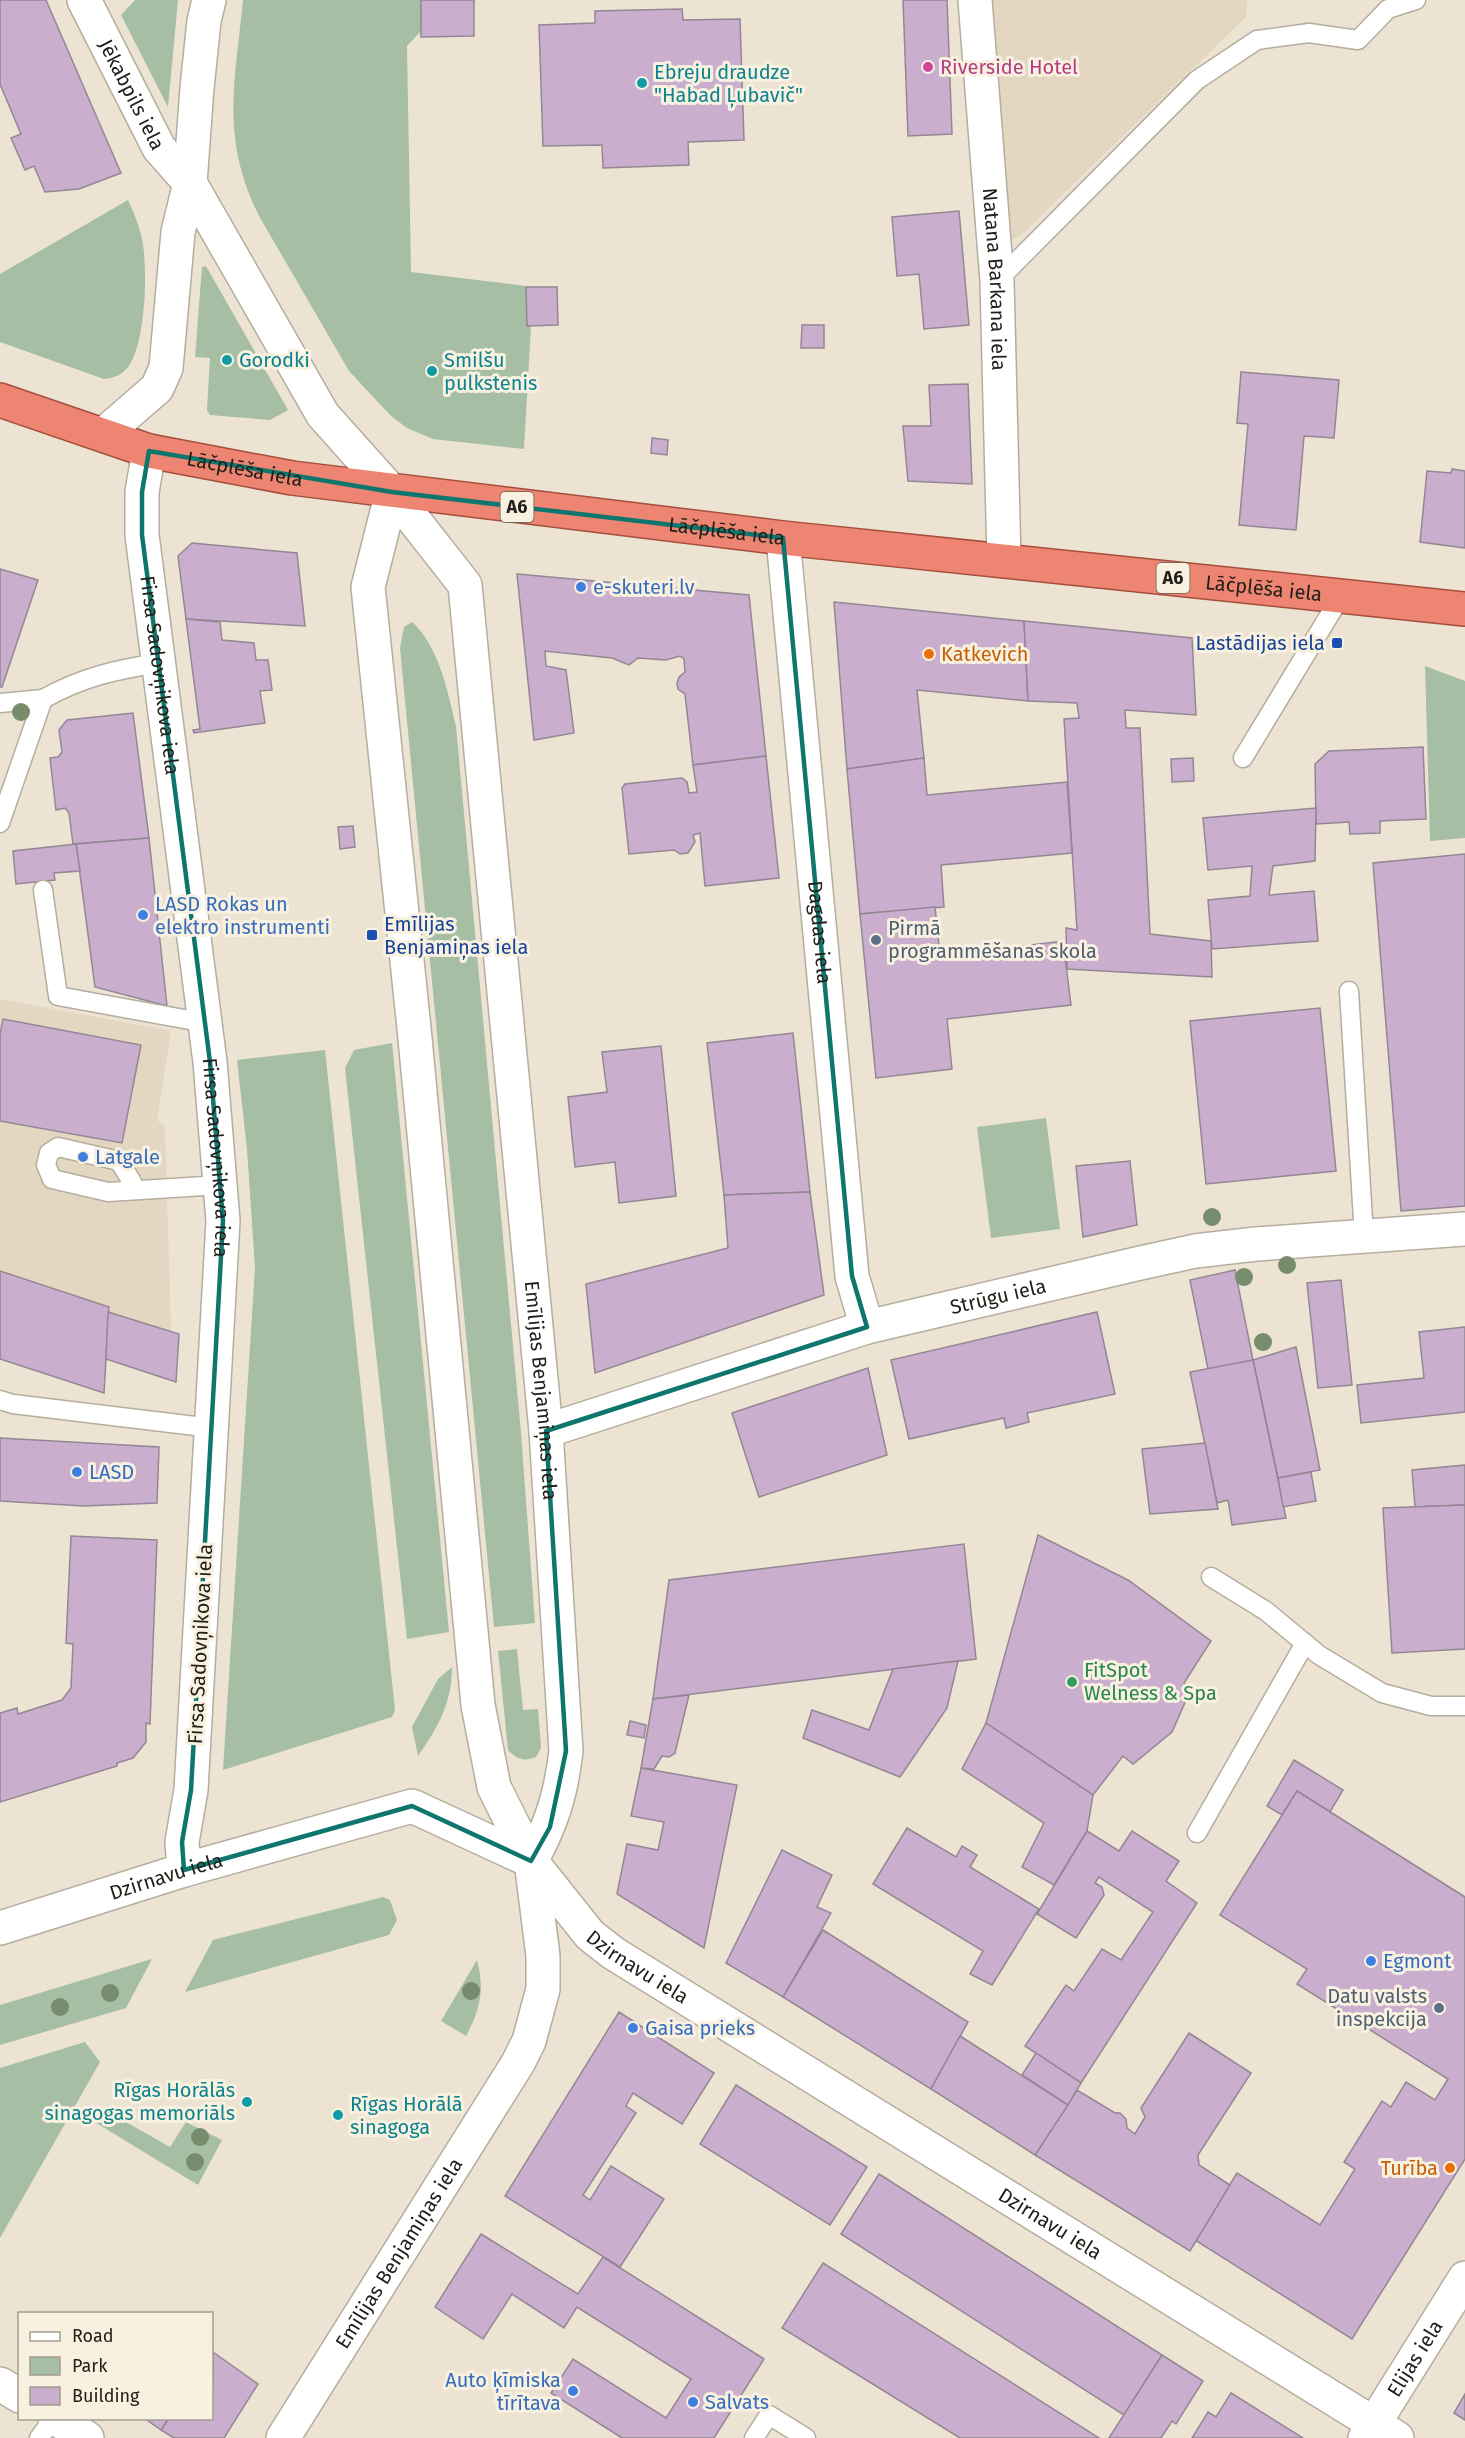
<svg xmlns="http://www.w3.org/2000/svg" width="1465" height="2438" font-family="'Fira Sans',sans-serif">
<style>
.built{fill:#e3d7c1}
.green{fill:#a5bea4}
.building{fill:#caaece;stroke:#938794;stroke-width:1.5}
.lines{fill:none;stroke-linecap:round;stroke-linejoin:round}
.service-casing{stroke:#b5ad9e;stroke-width:21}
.minor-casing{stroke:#b5ad9e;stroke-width:36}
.tertiary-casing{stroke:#b5ad9e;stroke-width:36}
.trunk-casing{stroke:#a44e3c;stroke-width:36}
.service{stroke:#fff;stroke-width:18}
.minor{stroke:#fff;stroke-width:33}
.tertiary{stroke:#fff;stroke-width:33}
.trunk{stroke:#ee8472;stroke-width:33}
.tree{fill:#778b6d}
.marked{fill:none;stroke:#0f766e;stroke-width:4.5;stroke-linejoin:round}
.hotel-dot{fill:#d1479c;stroke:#f9f1e0;stroke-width:2}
.culture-dot{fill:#0f9aa8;stroke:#f9f1e0;stroke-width:2}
.shop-dot{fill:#3f7fe0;stroke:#f9f1e0;stroke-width:2}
.transit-dot{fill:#1a4fb4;stroke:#f9f1e0;stroke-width:2}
.food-dot{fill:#e8710a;stroke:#f9f1e0;stroke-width:2}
.service-dot{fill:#5c6f8a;stroke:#f9f1e0;stroke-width:2}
.leisure-dot{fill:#2e9e5b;stroke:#f9f1e0;stroke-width:2}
.labels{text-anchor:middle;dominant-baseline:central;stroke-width:6;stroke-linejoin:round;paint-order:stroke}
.shield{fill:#f9f1e0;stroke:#635f55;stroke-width:1.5}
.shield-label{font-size:18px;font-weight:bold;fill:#23201a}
.hotel-label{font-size:20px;fill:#b23c85;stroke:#f9f1e0;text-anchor:start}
.culture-label{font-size:20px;fill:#0d838f;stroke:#f9f1e0;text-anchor:start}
.street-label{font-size:20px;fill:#23201a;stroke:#f9f1e0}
.shop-label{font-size:20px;fill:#366cbe;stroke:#f9f1e0;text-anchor:start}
.transit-label{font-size:20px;fill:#164399;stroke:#f9f1e0;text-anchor:end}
.food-label{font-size:20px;fill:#c56008;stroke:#f9f1e0;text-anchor:start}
.service-label{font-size:20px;fill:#4e5e75;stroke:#f9f1e0;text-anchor:start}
.leisure-label{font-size:20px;fill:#27864d;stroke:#f9f1e0;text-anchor:start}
</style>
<rect width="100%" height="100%" fill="#ece3d3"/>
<g class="built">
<path d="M993,0H1247L1246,17L1018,238L1008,239L1004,228Z"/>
<path d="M0,999L171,1031L157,1120L165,1127L171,1332L108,1312L109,1307L0,1271Z"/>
</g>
<g class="green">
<path d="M135,0H178L168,107L121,15Z"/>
<path d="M243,0H421V31L407,46L411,272L526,286L527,326H531L524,449L433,439L407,428L391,416L349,371L259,216C220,137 235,83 243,0Z"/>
<path d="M128,200C134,213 139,225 142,239C148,267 146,343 128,367C122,375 114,378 104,379L0,342V274Z"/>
<path d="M206,266L288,410L270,420L210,415L207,410L210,358L195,357L202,267Z"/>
<path d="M412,622C439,646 448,693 456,726L521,1433L535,1623L494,1627L400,648L404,627Z"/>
<path d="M1425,666L1465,681V838L1430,841Z"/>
<path d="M392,1043L449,1632L407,1639L345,1068L354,1050Z"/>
<path d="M325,1050L395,1710L392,1717L223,1770L255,1268L247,1149L237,1060Z"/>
<path d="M1046,1118L1060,1229L991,1238L977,1127Z"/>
<path d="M517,1649L523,1710L538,1709L541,1748L536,1757C523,1762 517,1759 508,1750L498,1651Z"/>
<path d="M452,1667C452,1703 438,1727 418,1756L412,1727L438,1679Z"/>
<path d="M383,1897L390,1900L397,1920L389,1935L185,1992L213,1940Z"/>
<path d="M152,1959L126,2008L0,2045V2005Z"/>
<path d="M477,1960C485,1990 480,2010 466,2036L441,2021Z"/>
<path d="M85,2042L100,2062L0,2238V2068Z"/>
<path d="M101,2108L170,2147L186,2122L222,2140L198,2185L93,2121Z"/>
</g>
<g class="building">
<path d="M0,0H46L121,173L79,189L45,192L34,166L25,170L11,138L21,134L0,84Z"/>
<path d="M421,0H474V36L421,37Z"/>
<path d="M903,0H947L952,134L908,136Z"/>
<path d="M682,9L683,20L740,19L744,140L688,142L689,165L603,168L602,145L543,146L539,25L595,23V11Z"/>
<path d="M959,211L969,325L924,329L919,274L897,276L892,217Z"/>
<path d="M526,287H557L558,325L527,326Z"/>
<path d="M802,325H824V348H801Z"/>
<path d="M1241,372L1339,380L1334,438L1304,436L1296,530L1239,525L1248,424L1237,423Z"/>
<path d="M968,384L972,484L908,481L903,426H931L929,385Z"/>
<path d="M652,438L668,440L667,455L651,453Z"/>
<path d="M1452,469L1465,471V548L1420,542L1427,471L1451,473Z"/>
<path d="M192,543L297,553L305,626L186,619L178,556Z"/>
<path d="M0,569L38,580L2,687H0Z"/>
<path d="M517,574L749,595L766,756L693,765L685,694L678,689L677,683L679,677L685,672L684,659L680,656L666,660L638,658L629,665L612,658L545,651L546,666L566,670L574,733L534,740Z"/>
<path d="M834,602L1024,621L1028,701L917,690L924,758L847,769Z"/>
<path d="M186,619L220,622L222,640L254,643L256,660H268L272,690L260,691L265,723L194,733L193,730L200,729Z"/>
<path d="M1024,621L1192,638L1196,715L1125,710L1126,728H1140L1150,934L1211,941L1212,977L1067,969L1066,928L1077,930L1064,719L1079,718L1077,703L1028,701Z"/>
<path d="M133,713L149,838L73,844L69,813L65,808L56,810L50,758L58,757L62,752L59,730L67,720Z"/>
<path d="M1423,747L1426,819L1380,821V833L1350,834L1349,822L1316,824L1315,764L1329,751Z"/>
<path d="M766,756L779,878L705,886L700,833L693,835L695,842L688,853L680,854L674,850L629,854L622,788L625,784L682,778L687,782L689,793L697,792L693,765Z"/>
<path d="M924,758L927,795L1067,782L1072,853L941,865L944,907L860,914L847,769Z"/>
<path d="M1193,758L1194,781L1172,782L1171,759Z"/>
<path d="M1316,808L1315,861L1273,866L1269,895L1314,891L1318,941L1212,949L1208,900L1250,896L1252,866L1208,870L1203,818Z"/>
<path d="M353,826L355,847L340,849L338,827Z"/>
<path d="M149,838L167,1006L95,987L76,844Z"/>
<path d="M76,844L80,871L54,873L55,880L16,884L13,851Z"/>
<path d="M1465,854V1206L1401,1211L1373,863Z"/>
<path d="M935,907L940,956L1063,941L1071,1005L947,1019L952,1069L876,1078L860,914Z"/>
<path d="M1320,1008L1336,1171L1206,1184L1190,1021Z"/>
<path d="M3,1019L141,1045L122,1143L0,1121V1034Z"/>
<path d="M793,1033L810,1192L724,1195L707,1043Z"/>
<path d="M661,1046L676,1196L619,1203L615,1162L575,1167L568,1097L607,1092L602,1052Z"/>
<path d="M1130,1161L1137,1225L1083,1237L1076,1166Z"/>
<path d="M810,1192L824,1295L595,1373L586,1284L728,1248L724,1195Z"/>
<path d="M1235,1270L1253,1360L1208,1369L1190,1280Z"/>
<path d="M0,1271L109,1307L104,1393L0,1359Z"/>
<path d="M1341,1280L1352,1385L1318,1388L1307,1283Z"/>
<path d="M108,1312L179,1334L176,1382L106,1359Z"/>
<path d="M1097,1312L1115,1394L1027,1413L1029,1422L1006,1428L1004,1418L909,1439L891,1360Z"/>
<path d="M1465,1327V1412L1361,1423L1357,1385L1424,1378L1419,1332Z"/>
<path d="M1296,1347L1320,1470L1278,1478L1253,1360Z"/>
<path d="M1253,1360L1286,1518L1232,1525L1228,1500L1217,1503L1190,1372Z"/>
<path d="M868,1368L887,1455L759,1497L732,1413Z"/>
<path d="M0,1438L159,1447L157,1503L84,1506L0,1501Z"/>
<path d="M1205,1443L1218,1509L1150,1514L1142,1449Z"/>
<path d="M1465,1465V1505L1415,1507L1412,1470Z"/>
<path d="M1311,1472L1316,1501L1283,1507L1278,1478Z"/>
<path d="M1465,1505V1649L1392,1653L1383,1508Z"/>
<path d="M1038,1535L1128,1580L1211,1641L1184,1683L1191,1689L1172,1732L1133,1764L1123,1756L1093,1795L986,1723Z"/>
<path d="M71,1536L157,1540L150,1724L146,1723V1742L133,1758L117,1763V1766L0,1802V1713L17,1708L18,1714L62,1700L71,1688L73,1644L66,1643Z"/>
<path d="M964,1544L976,1659L653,1699L669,1580Z"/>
<path d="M958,1661L947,1708L900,1777L803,1738L812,1710L869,1730L893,1669Z"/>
<path d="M689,1695L675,1753L669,1757L662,1756L654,1769L641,1768L653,1699Z"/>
<path d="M630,1721L646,1725L644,1738L627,1735Z"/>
<path d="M986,1723L1093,1795L1087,1831L1054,1885L1022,1867L1044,1823L962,1769Z"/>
<path d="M1294,1760L1343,1790L1330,1812L1297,1791L1282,1815L1267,1806Z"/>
<path d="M641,1768L737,1785L704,1948L617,1894L627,1844L658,1850L664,1822L631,1816Z"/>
<path d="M1297,1791L1465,1897V2159L1352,2339L1195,2240L1237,2173L1320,2225L1355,2169L1344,2162L1382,2101L1391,2107L1406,2082L1435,2100L1448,2079L1297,1984L1307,1969L1220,1915Z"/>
<path d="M907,1828L956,1857L962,1846L977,1855L970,1867L1039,1909L992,1985L970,1974L983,1951L873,1884Z"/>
<path d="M1087,1831L1119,1851L1132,1831L1179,1861L1166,1881L1197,1903L1081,2083L1025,2046L1066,1985L1074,1991L1102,1949L1121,1960L1153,1912L1099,1877L1095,1883L1102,1887L1104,1895L1076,1938L1037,1914Z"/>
<path d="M782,1850L832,1875L817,1907L831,1913L783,1997L726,1963Z"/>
<path d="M823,1930L968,2022L931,2089L783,1997Z"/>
<path d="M619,2012L714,2073L682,2124L633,2093L626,2106L636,2113L583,2195L590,2200L611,2166L664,2199L620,2267L505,2196Z"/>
<path d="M1189,2033L1251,2073L1198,2155L1199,2165L1230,2185L1190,2251L1035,2155L1077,2090L1115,2113H1120L1126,2119L1127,2128L1135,2134L1145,2117L1141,2108Z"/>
<path d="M960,2036L1068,2105L1035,2155L931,2089Z"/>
<path d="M1036,2053L1081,2083L1068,2105L1022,2075Z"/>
<path d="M736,2085L867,2167L830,2225L700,2144Z"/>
<path d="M879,2174L1162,2355L1124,2415L841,2234Z"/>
<path d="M481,2234L578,2294L603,2257L764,2359L714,2438H622L551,2393L573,2359L666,2418L691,2379L577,2307L564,2328L512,2294L483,2339L435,2307Z"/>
<path d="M823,2263L1099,2438H960L782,2328Z"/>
<path d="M213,2352L258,2384L224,2438H174L161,2430L169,2418H212Z"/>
<path d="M1162,2355L1203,2381L1176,2424L1172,2421L1161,2438H1109Z"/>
<path d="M1231,2393L1303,2438H1192L1208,2412L1216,2417Z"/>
<path d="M1465,2394V2420L1454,2413Z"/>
<path d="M144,2418H169L161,2430Z"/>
</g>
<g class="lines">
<defs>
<g id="service">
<path d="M997,281L1197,80L1257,40L1309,33L1358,40L1388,9L1416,0"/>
<path d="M0,703L43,699"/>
<path d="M1243,758L1341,596"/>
<path d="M0,823L43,699C83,677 114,670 159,663"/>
<path d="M43,890L58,996L206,1023"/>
<path d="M1349,991L1364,1236"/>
<path d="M125,1191L132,1182L119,1161L58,1147L49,1153L46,1165L52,1179L108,1192L221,1185"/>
<path d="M0,1400L13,1404L212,1428"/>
<path d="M1211,1577L1266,1611L1319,1655L1382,1693L1431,1706H1465"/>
<path d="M1197,1833L1305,1643"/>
<path d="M39,2438L54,2418"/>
<path d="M754,2438L769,2415L806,2438"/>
</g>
<g id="minor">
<path id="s1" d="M84,0L159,148L190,183"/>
<path id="s2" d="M975,0L997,281L1004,560"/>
<path id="s3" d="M149,451L142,492V535L210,1062L223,1221L191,1790L182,1842L184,1870"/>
<path id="s4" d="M783,538L852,1276L867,1327"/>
<path id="s5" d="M546,1431L867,1327L1136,1264L1195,1251L1256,1244L1465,1229"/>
<path id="s6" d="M531,1861L590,1935L613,1953L1397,2438"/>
<path d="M0,2384L20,2396"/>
<path d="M55,2418L87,2438"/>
<path id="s7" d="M1365,2438L1465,2278"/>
</g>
<g id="tertiary">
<path id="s8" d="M190,183L323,415L392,492L465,585L546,1431L566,1751C561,1794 552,1823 531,1861"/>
<path d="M103,435L157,388L166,368L178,232L190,183L197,88L204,21L209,0"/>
<path id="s9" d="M0,1928L184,1870L412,1806L531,1861"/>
<path id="s10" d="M283,2438L518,2063L529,2041L543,1989V1956L531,1861L494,1787L478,1705L414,1028L368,587L392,492"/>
</g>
<g id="trunk">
<path id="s11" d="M0,400L149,451L292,478L783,538L1465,609"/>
</g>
</defs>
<use href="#service" class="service-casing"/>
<use href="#minor" class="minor-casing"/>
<use href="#tertiary" class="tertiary-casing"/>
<use href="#trunk" class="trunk-casing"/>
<use href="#service" class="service"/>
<use href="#minor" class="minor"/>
<use href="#tertiary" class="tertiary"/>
<use href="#trunk" class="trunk"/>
</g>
<g class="tree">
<circle cx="21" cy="712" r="9"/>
<circle cx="1212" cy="1217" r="9"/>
<circle cx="1287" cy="1265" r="9"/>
<circle cx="1244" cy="1277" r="9"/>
<circle cx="1263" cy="1342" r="9"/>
<circle cx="471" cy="1991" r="9"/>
<circle cx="110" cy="1993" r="9"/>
<circle cx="60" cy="2007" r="9"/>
<circle cx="200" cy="2137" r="9"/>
<circle cx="195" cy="2162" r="9"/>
</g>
<path class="marked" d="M149,451L392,492L783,538L852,1276L867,1327L546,1431L566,1751L550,1827L531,1861L412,1806L184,1870L182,1842L191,1790L223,1221L210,1062L142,535V492Z"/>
<circle class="hotel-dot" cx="928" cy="67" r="6"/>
<g class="culture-dot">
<circle cx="642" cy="83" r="6"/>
<circle cx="227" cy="360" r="6"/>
<circle cx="432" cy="371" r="6"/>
<circle cx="247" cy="2102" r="6"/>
<circle cx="338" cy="2115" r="6"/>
</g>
<g class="shop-dot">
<circle cx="581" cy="587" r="6"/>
<circle cx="143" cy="915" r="6"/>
<circle cx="83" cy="1157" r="6"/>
<circle cx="77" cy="1472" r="6"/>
<circle cx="1371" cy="1961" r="6"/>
<circle cx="633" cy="2028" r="6"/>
<circle cx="573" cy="2391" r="6"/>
<circle cx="693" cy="2402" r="6"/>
</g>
<g class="transit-dot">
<rect x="1331" y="637" width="12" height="12" rx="3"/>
<rect x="366" y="929" width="12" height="12" rx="3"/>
</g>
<g class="food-dot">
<circle cx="929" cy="654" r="6"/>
<circle cx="1450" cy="2168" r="6"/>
</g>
<g class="service-dot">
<circle cx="876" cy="940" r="6"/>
<circle cx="1439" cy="2008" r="6"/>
</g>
<circle class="leisure-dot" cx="1072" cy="1682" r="6"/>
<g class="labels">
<g class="shield">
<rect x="500.5" y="492" width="33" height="30" rx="4.5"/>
<rect x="1156.5" y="563" width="33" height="30" rx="4.5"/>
</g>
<g class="shield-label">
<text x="517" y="507">A6</text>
<text x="1173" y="578">A6</text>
</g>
<g class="hotel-label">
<text x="940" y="67">Riverside Hotel</text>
</g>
<g class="culture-label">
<text x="654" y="72">Ebreju draudze<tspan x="654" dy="23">"Habad Ļubavič"</tspan></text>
<text x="239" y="360">Gorodki</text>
<text x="444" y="360">Smilšu<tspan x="444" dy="23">pulkstenis</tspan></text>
<text x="235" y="2090" text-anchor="end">Rīgas Horālās<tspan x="235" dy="23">sinagogas memoriāls</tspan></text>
<text x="350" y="2104">Rīgas Horālā<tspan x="350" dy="23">sinagoga</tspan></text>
</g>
<g class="street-label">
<text stroke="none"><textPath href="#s1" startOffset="106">Jēkabpils iela</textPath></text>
<text stroke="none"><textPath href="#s2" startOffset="280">Natana Barkana iela</textPath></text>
<text stroke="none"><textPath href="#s11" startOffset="255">Lāčplēša iela</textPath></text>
<text stroke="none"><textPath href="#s11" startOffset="741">Lāčplēša iela</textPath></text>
<text stroke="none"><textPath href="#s11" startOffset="1281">Lāčplēša iela</textPath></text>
<text stroke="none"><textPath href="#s3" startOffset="226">Firsa Sadovņikova iela</textPath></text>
<text stroke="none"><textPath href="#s4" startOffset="396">Dagdas iela</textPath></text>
<text stroke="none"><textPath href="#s3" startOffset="712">Firsa Sadovņikova iela</textPath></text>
<text stroke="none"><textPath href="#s5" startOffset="472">Strūgu iela</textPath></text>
<text stroke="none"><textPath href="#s8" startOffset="1298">Emīlijas Benjamiņas iela</textPath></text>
<text transform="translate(200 1644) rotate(-87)">Firsa Sadovņikova iela</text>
<text stroke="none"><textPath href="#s9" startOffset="174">Dzirnavu iela</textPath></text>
<text stroke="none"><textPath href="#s6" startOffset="152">Dzirnavu iela</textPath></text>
<text stroke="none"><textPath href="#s6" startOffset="638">Dzirnavu iela</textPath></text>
<text stroke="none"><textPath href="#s10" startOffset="218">Emīlijas Benjamiņas iela</textPath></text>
<text stroke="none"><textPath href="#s7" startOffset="94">Elijas iela</textPath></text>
</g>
<g class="shop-label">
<text x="593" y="587">e-skuteri.lv</text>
<text x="155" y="904">LASD Rokas un<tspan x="155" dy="23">elektro instrumenti</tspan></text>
<text x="95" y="1157">Latgale</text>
<text x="89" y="1472">LASD</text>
<text x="1383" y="1961">Egmont</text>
<text x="645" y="2028">Gaisa prieks</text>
<text x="561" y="2380" text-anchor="end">Auto ķīmiska<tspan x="561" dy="23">tīrītava</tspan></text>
<text x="705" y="2402">Salvats</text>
</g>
<g class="transit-label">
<text x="1325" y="643">Lastādijas iela</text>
<text x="384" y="924" text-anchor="start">Emīlijas<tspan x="384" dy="23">Benjamiņas iela</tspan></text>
</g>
<g class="food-label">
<text x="941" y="654">Katkevich</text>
<text x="1438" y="2168" text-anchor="end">Turība</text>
</g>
<g class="service-label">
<text x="888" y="928">Pirmā<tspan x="888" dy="23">programmēšanas skola</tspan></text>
<text x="1427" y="1996" text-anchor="end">Datu valsts<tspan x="1427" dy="23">inspekcija</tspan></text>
</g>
<g class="leisure-label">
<text x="1084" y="1670">FitSpot<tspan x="1084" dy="23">Welness &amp; Spa</tspan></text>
</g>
</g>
<rect x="18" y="2312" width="195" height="108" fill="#f9f1e0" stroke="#a39d91" stroke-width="1.5"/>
<rect x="30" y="2332" width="30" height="9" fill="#ffffff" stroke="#a39d91" stroke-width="1.5"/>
<text x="72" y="2342" font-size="18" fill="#23201a">Road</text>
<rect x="30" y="2357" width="30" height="18" fill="#a5bea4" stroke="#a39d91" stroke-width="1.5"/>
<text x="72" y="2372" font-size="18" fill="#23201a">Park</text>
<rect x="30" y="2387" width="30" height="18" fill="#caaece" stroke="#a39d91" stroke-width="1.5"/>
<text x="72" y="2402" font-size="18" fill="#23201a">Building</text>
</svg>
